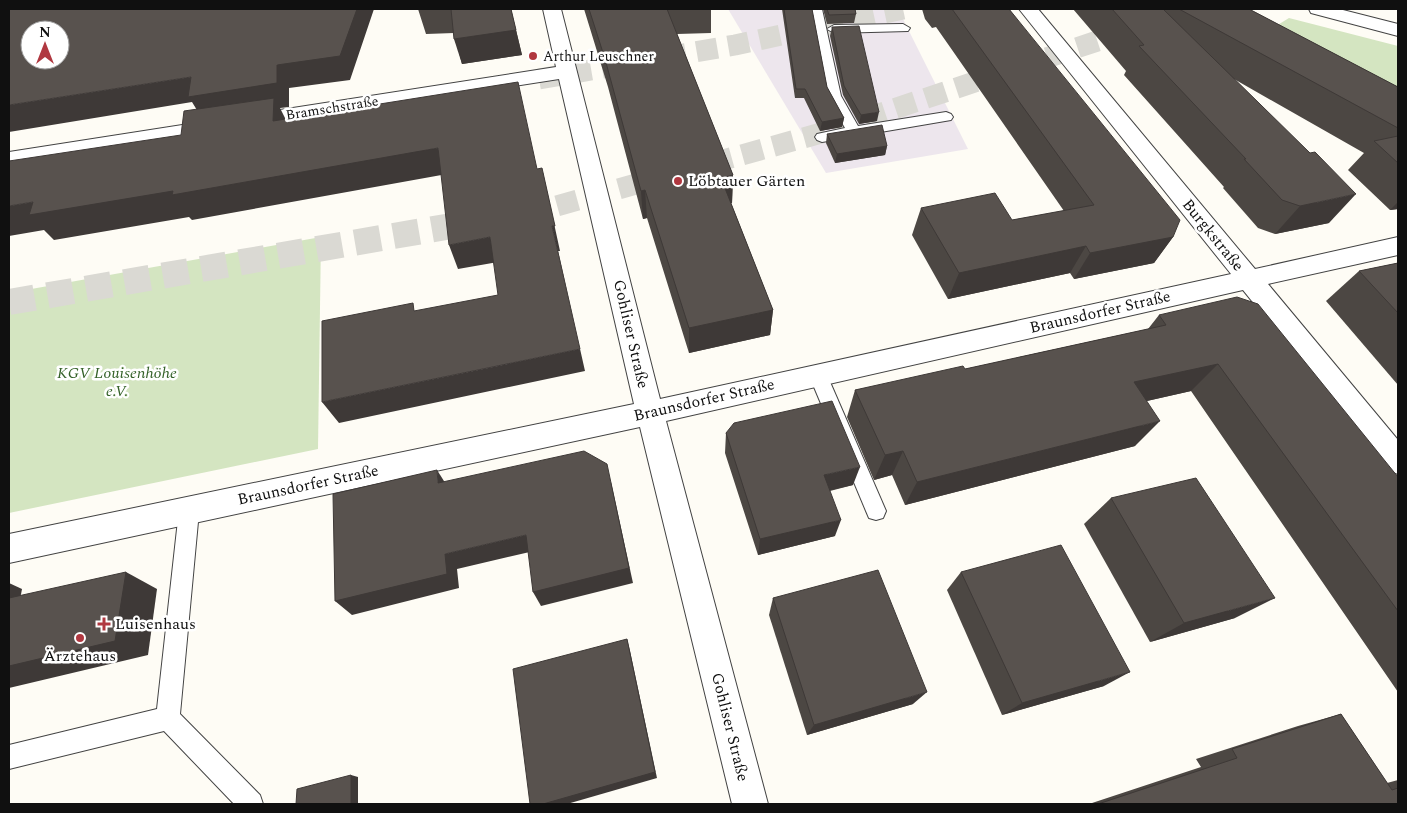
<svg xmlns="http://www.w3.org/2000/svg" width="1407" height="813" font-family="Spectral,serif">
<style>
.industrial{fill:#ede6ed}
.green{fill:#d4e5c1}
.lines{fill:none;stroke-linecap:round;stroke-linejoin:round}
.primary-tunnel-far1{stroke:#dad9d3;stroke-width:21;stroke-dasharray:21 11;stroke-linecap:butt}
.primary-tunnel{stroke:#dad9d3;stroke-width:26;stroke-dasharray:26 13;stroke-linecap:butt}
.lane-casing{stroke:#434343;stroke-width:2}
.street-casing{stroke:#434343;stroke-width:2}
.lane{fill:#fff;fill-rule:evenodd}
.street{fill:#fff;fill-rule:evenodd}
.wall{fill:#4c4743}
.shaded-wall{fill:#3e3937}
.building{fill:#58524e;stroke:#3e3937;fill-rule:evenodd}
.poi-dot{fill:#b03840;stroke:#fff;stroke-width:2}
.labels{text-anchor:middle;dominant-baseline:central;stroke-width:5;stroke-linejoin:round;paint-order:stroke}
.far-poi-label{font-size:14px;fill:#101010;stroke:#fff;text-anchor:start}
.far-street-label{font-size:14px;fill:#101010;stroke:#fff}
.poi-label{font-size:16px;fill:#101010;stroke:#fff;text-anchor:start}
.street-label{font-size:16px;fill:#101010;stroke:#fff}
.park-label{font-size:16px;font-style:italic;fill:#346128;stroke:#fff}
</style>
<rect width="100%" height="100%" fill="#fefcf5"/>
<path class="industrial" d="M728,9H898L968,149L826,173Z"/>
<g class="green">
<path d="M1289,18L1398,46V88L1276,26Z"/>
<path d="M321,237L318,449L9,513V293Z"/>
</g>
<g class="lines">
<g class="primary-tunnel-far1">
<path d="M539,79L735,45L903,9"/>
<path d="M526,213L542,210L825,132L1193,9"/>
</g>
<path class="primary-tunnel" d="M9,302L533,212"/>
<defs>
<g id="lane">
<path d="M810,9H822L841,96L858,126L946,112L951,114L953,117L951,120L822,142L817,140L815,137L817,134L845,128L827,96Z"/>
<path d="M903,24L910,28L908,31L834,33L827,29L834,25Z"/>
<path d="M818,367L824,370L827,375L886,511L883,518L876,520L869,518L866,511L809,375L812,370Z"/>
<path d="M189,502L196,504L199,511L180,714L260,795L263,804H234L164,731L9,769V745L157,709L179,511L182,504Z"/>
</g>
<g id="street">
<path d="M543,9H561L660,399L1231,274L1019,9H1038L1255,269L1398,237V255L1268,284L1398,440V474L1388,470L1243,290L666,421L768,804H732L640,427L9,563V534L634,404L559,79L9,166V152L556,67Z"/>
<path d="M1309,9H1339L1398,24V36L1311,13Z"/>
</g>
</defs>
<use href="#lane" class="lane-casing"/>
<use href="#street" class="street-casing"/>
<use href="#lane" class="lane"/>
<use href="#street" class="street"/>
</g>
<g class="wall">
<path d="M418,9H511L522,55L462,64L454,33L426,34Z"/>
<path d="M584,9H711V33L677,34L733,175L732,203H731L773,310L770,335L689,353L647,218L643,219L608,87Z"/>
<path d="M782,9H812L827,87L844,118L842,127L820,131L804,98H795Z"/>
<path d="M823,9H855L856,14L854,23L827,24Z"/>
<path d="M922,9H1009L1173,237L1154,263L1074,279L1070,273L948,299L912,235L921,208L1012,220L1064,211L950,47L936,27L932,28L925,19Z"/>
<path d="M1073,9H1249L1398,87V209L1390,210L1348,170L1364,153L1234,79L1329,223L1275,234L1258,228L1223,188L1224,187L1124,75L1126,71Z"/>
<path d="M832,27L877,121L859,124L843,95L830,36Z"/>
<path d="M827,134L887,146L885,155L835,163L826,143Z"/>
<path d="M1398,263V385L1326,301L1359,271Z"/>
<path d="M1159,315L1398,477V692L1191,391L1147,401L1135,446L905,505L892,475L874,480L847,417L855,390L965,369L1148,329Z"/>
<path d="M726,433L853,485L830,491L835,536L758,555L725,453Z"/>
<path d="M1111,498L1235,618L1150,642L1084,524Z"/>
<path d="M961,572L1104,686L1002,715L947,590Z"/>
<path d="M773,598L913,704L807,735L769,615Z"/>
<path d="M1341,714L1387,783L1398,780V804H1089L1201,767L1196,759L1298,726Z"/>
</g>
<g class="shaded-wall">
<path d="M357,9H374L350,80L289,88V107L280,108L288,124L203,120L192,102L9,132V105L191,77L277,65Z"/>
<path d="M516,30L522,55L462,64L454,39Z"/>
<path d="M879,112L877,121L859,124L861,115Z"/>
<path d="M844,118L842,127L820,131L822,122Z"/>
<path d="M887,146L885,155L835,163L837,154Z"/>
<path d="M438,148L447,174L192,220L189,217L54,240L44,230L9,236V206L33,202Z"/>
<path d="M542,168L560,251H558L585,371L339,423L322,402L580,349L552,226Z"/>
<path d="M733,175L732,203L720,205L721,178Z"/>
<path d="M645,190L647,218L643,219L641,191Z"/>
<path d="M1356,194L1329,223L1275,234L1300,206Z"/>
<path d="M1398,202V209L1390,210Z"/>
<path d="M490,237L498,262L458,269L449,245Z"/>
<path d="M1173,237L1154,263L1074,279L1090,253Z"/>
<path d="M1086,246L1070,273L948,299L959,273Z"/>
<path d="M773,310L770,335L689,353V328Z"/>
<path d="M1218,364L1191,391L1111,409L1134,382Z"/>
<path d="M1160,421L1135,446L905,505L917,482Z"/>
<path d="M903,451L892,475L874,480L885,455Z"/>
<path d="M860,467L853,485L818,493L824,475Z"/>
<path d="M437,470L449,489L438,483Z"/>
<path d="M611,482L633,583L541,606L533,592Z"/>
<path d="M841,520L835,536L758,555L760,539Z"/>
<path d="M526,535L534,551L457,569L459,588L352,615L335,601L445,554Z"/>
<path d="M126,572L157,589L148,655L9,688V666Z"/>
<path d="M9,583L22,589L16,620L9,618Z"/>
<path d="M1275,598L1235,618L1150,642L1184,623Z"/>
<path d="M627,639L630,651L657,778L567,804H543Z"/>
<path d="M1130,672L1104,686L1002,715L1022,703Z"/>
<path d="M927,692L913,704L807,735L814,725Z"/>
<path d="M351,775L358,777V804H351Z"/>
</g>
<g class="building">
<path d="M9,9H357L340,56L277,65V83L188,97L191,77L9,105ZM30,30H60V60H30Z"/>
<path d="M451,9H511L516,30L454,39Z"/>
<path d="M589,9H667L733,175L721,178L773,310L689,328L645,190L641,191L605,59Z"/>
<path d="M784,9H812L827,87L844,118L822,122L805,89H796Z"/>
<path d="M827,9H855L856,14L829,15Z"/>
<path d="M952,9H1009L1180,220L1173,237L1090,253L1086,246L959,273L921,208L995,193L1012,220L1094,205Z"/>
<path d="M1112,9H1163L1310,153L1315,152L1356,194L1300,206L1282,200L1244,159H1246L1139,46L1144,45Z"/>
<path d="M1179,9H1249L1398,87V128Z"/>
<path d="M859,26L879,112L861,115L844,86L832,27Z"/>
<path d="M518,82L537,169L542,168L555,226H552L580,349L322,402V321L413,303L414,311L498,295L490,237L449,245L438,148L172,195L173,191L29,215L33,202L9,206V161L181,135L184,111L274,98L273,121Z"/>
<path d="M882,125L887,146L837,154L827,134Z"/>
<path d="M1398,136V163L1374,141Z"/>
<path d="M1398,263V313L1359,271Z"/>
<path d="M1237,297L1258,304L1398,477V611L1218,364L1134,382L1160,421L917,482L903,451L885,455L855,390L963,366L965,369L1166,325L1159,315Z"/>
<path d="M832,401L860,467L824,475L841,520L760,539L726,433L734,423Z"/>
<path d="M584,451L607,464L629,568L533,592L526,535L445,554L447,574L335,601L333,494L437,470L438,483Z"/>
<path d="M1196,478L1275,598L1184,623L1111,498Z"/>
<path d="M1061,545L1130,672L1022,703L961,572Z"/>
<path d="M878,570L927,692L814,725L773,598Z"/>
<path d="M126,572L115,641L9,666V598Z"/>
<path d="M627,639L655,772L543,804H530L513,669Z"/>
<path d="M1341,714L1392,790L1398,788V804H1098L1237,758L1232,749Z"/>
<path d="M351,775V804H296L297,789Z"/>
</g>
<g class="poi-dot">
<circle cx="533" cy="56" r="5"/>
<circle cx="678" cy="181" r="5"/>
<path d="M101.5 616.5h5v5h5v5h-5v5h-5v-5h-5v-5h5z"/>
<circle cx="80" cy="638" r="5"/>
</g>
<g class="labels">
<g class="far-poi-label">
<text x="543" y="56">Arthur Leuschner</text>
</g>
<g class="far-street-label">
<text transform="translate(332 108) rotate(-9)">Bramschstraße</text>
</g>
<g class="poi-label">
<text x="688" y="181">Löbtauer Gärten</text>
<text x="115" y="624">Luisenhaus</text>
<text x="80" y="656" text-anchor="middle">Ärztehaus</text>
</g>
<g class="street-label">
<text transform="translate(1213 235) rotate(51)">Burgkstraße</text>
<text transform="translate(1100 312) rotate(-13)">Braunsdorfer Straße</text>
<text transform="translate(631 334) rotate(77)">Gohliser Straße</text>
<text transform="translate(704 400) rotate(-13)">Braunsdorfer Straße</text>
<text transform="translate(308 485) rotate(-12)">Braunsdorfer Straße</text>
<text transform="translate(730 727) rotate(76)">Gohliser Straße</text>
</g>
<g class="park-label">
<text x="117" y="373">KGV Louisenhöhe<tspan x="117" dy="18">e.V.</tspan></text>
</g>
</g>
<rect width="1407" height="813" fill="none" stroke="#101010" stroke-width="20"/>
<g transform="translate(45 45)"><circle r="24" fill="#ffffff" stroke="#9f9f9f"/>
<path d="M0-4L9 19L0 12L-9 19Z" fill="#b03840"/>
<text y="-8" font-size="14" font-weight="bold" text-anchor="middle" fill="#101010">N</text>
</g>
</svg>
